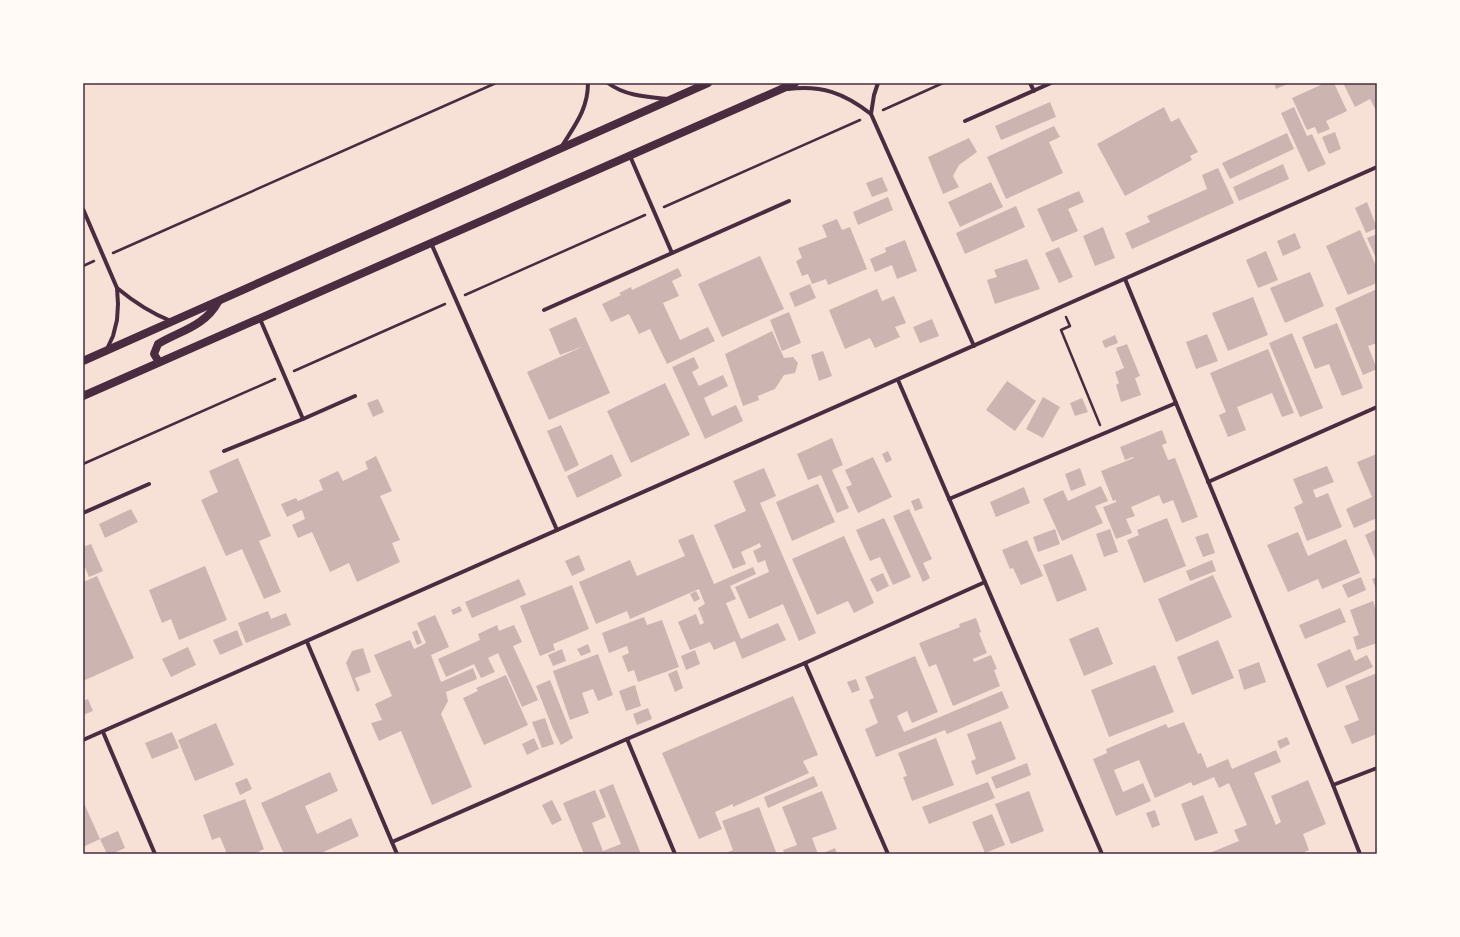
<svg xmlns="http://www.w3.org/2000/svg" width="1460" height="937" font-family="Lato,sans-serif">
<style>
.building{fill:#ccb4b1}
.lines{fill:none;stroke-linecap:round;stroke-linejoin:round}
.path{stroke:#4a2c40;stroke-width:2.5}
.minor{stroke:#4a2c40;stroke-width:4}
.secondary{stroke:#4a2c40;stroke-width:8}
.neatline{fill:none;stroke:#4a2c40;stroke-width:1.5}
</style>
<rect width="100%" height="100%" fill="#f7e1d7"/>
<g class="building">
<path d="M1274,83H1290L1276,89Z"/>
<path d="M1325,83H1334L1347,111L1326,121L1330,129L1318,134L1315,127L1307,130L1292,98Z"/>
<path d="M1343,83H1377V112L1370,99L1355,107Z"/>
<path d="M1050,102L1056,117L1001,140L995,126Z"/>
<path d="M1164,107L1171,122L1179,118L1198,152L1190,156L1192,160L1125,196L1097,144Z"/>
<path d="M1294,107L1307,136L1312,134L1326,164L1308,172L1281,113Z"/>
<path d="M1054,126L1060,137L1049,142L1063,173L1006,199L987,157Z"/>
<path d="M1335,132L1341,149L1329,154L1322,137Z"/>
<path d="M1287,133L1294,149L1230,179L1222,163Z"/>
<path d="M969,138L977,152L959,165L953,176L959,187L943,194L928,157Z"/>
<path d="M1283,164L1289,179L1239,201L1233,187Z"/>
<path d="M1218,168L1234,203L1132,249L1125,233L1150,222L1147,216L1207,189L1202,175Z"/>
<path d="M882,177L888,191L872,197L866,183Z"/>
<path d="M991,182L1003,207L960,227L948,202Z"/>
<path d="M1079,191L1084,202L1068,209L1078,231L1052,242L1037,209Z"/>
<path d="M888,197L893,210L858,225L853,212Z"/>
<path d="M1367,202L1377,228L1366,233L1355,208Z"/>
<path d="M1016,206L1025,227L965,254L956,233Z"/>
<path d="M837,219L842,230L850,227L867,269L828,285L826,279L812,284L808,274L802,276L796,261L802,258L798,248L827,237L822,225Z"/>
<path d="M1103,227L1115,258L1095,266L1083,236Z"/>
<path d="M1360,230L1377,268V283L1348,295L1326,246Z"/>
<path d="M1295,233L1301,248L1283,256L1277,241Z"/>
<path d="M1377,234V260L1367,238Z"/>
<path d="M905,240L917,271L897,279L892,265L875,272L870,259L886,252L885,248Z"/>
<path d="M1059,247L1073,277L1059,283L1045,253Z"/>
<path d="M1266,251L1278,280L1258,288L1246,260Z"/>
<path d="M760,256L784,309L722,337L698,284Z"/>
<path d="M1027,259L1040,289L995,304L987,280L997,277L994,270Z"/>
<path d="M678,268L682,276L672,281L679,296L663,303L680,340L708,327L715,341L667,364L650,329L639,334L629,314L611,322L602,304L621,295L619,293L631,287L632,290Z"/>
<path d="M1310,272L1324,306L1285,323L1270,288Z"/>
<path d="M810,284L816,298L795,307L789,293Z"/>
<path d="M877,289L882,301L894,296L906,323L895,327L900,337L875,348L870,338L845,349L829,310Z"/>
<path d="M1377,289V343L1368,346L1377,369L1363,375L1335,308Z"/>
<path d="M1253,297L1268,335L1228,351L1212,313Z"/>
<path d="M789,312L801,343L782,351L770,320Z"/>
<path d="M576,317L610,393L549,420L527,372L584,346L560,355L549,329Z"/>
<path d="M932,319L939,336L920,343L913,327Z"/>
<path d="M1337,323L1363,388L1342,396L1329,364L1315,369L1302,337Z"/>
<path d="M772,331L784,358L793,357L798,363L795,373L784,375L775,389L758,396L759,400L743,406L725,354Z"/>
<path d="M1292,333L1323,408L1300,417L1269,343Z"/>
<path d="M1207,334L1218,361L1196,369L1186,342Z"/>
<path d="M1115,335L1118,343L1105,348L1102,341Z"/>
<path d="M1127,344L1140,376L1135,378L1141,395L1121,402L1116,385L1119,383L1115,372L1124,368L1116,348Z"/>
<path d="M1268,349L1294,413L1282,417L1272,393L1237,407L1246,430L1228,437L1219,415L1226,412L1210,373Z"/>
<path d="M823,351L832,376L819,381L811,355Z"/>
<path d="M694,357L699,368L692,372L699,386L723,375L728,386L704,398L712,416L736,405L743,421L705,439L672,367Z"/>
<path d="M1007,381L1036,401L1015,431L986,410Z"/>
<path d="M665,383L690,435L631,463L607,411Z"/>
<path d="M1043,397L1060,407L1043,438L1026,429Z"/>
<path d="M1082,398L1088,412L1075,416L1070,403Z"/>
<path d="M378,399L384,412L373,417L367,403Z"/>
<path d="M561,425L579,465L565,472L547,431Z"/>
<path d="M1162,430L1167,443L1162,445L1168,460L1175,458L1198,517L1182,523L1173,500L1163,504L1159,495L1131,507L1135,516L1126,519L1132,533L1116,539L1103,507L1116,502V500L1113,501L1101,471L1134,458L1133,457L1125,460L1120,447Z"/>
<path d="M832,438L843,465L832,470L849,508L837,513L821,475L808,480L797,454Z"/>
<path d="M888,451L892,460L886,463L882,454Z"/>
<path d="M612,454L622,476L577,498L567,476Z"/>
<path d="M1377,454V518L1354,528L1346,509L1372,497L1357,462Z"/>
<path d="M376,456L392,491L380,496L400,540L392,543L400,562L357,582L349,563L330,572L312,532L298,538L292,525L305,519L302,510L287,517L281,504L296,498L298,501L323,490L319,480L338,471L343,481L368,469L365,462Z"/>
<path d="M873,457L892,497L858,513L846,487L852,485L845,470Z"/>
<path d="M238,458L271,536L259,541L281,592L264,599L242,549L226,556L201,500L218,492L209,471Z"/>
<path d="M1327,466L1334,482L1313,490L1316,498L1328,493L1342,527L1307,541L1294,507L1303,503L1293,479Z"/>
<path d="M764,468L776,496L760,503L816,633L799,641L783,604L749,619L735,587L769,572L765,560L758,563L753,551L761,547L760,543L741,552L746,564L733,569L714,525L746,511L733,481Z"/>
<path d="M1080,468L1086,485L1071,491L1065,474Z"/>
<path d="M818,484L835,522L792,541L776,502Z"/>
<path d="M1101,486L1108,501L1095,506L1103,523L1062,541L1043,499L1063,490L1068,501Z"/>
<path d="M1024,487L1030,503L996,517L990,502Z"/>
<path d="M919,498L923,508L915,511L911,501Z"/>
<path d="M131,509L138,522L105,538L99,524Z"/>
<path d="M909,509L932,559L923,563L930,578L923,582L893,516Z"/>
<path d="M884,518L911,577L893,585L880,557L870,561L856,530Z"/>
<path d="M1167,518L1186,566L1144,583L1127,540L1139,535L1137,530Z"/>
<path d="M1055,529L1060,544L1038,552L1033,537Z"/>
<path d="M1110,529L1118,552L1104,557L1096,534Z"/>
<path d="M1377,529V563L1365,535Z"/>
<path d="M1298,532L1308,556L1346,539L1360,573L1322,589L1318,579L1288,592L1267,545Z"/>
<path d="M1208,533L1215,553L1203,557L1195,537Z"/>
<path d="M693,534L714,584L753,567L756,574L730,586L736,599L726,603L741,639L778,623L786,640L742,659L735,641L714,650L710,642L690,650L678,622L696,614L700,625L704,623L698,608L705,604L699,589L630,619L627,611L596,624L579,582L630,560L637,576L685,556L678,540Z"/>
<path d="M844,536L874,603L854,613L848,601L817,615L792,559Z"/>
<path d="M1027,540L1043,576L1021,585L1013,568L1010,569L1002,550Z"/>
<path d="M91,544L103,571L89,577L83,563V547Z"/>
<path d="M1072,554L1087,590L1057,602L1043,565Z"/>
<path d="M579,555L585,570L572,576L565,561Z"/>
<path d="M1212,560L1216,571L1190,581L1186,571Z"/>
<path d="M205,566L227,620L179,640L171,619L162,623L149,590Z"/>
<path d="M883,573L889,586L877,592L870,579Z"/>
<path d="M1213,575L1232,617L1176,642L1158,599Z"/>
<path d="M97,576L134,658L83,681V582Z"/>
<path d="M1361,577L1366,590L1348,598L1342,585Z"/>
<path d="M1377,577V591L1372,579Z"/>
<path d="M519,579L526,595L472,618L465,602Z"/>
<path d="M572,585L589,629L553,644L555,650L540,656L520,606Z"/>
<path d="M696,591L700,599L694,602L690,594Z"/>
<path d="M1373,601L1377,613V643L1357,650L1353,637L1359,635L1350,610Z"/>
<path d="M460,606L462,611L453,615L451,610Z"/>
<path d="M1340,608L1346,622L1305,639L1299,625Z"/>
<path d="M268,611L271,619L286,613L291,625L246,643L238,623Z"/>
<path d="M435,615L449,647L431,655L441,682L473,668L477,679L446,692L448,701L441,714L472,787L432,805L401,731L379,741L371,723L382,720L375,704L392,696L374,655L410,640L414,649L426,643L417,623Z"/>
<path d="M644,617L647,625L662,620L679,667L638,682L634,670L628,672L622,656L629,653L627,646L609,653L602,633Z"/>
<path d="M976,618L981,632L979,633L987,653L973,659L974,662L991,655L997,669L994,670L1000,686L953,706L936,664L929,667L919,643L960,627L959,624Z"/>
<path d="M497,625L499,631L514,625L522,642L513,646L538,700L522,707L498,653L488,658L495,672L481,678L474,664L446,677L438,659L480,640L478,634Z"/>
<path d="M1098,627L1113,664L1084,676L1069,639Z"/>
<path d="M237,630L243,645L220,655L213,640Z"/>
<path d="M417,630L422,643L417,645L412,632Z"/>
<path d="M1218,640L1234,678L1192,695L1177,657Z"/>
<path d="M588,644L591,652L581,656L577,649Z"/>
<path d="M188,647L196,665L171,677L162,659Z"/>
<path d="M363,648L371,672L355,678L360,690L357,692L346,663L352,651Z"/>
<path d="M562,649L566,661L553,666L548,655Z"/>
<path d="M1350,649L1355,661L1367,655L1373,667L1327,688L1317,664Z"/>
<path d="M695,650L700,664L686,670L681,656Z"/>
<path d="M598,654L613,695L598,701L593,689L582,693L589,713L570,720L553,671Z"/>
<path d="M915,656L938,712L912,723L907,711L897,716L904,732L1002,691L1009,708L947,734L945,730L876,757L865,729L878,723L869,700L874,698L865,677Z"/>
<path d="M1259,662L1266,682L1244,690L1238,670Z"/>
<path d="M1155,665L1174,712L1109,737L1091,690Z"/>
<path d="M677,670L683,688L675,692L668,674Z"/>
<path d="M1377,673V734L1352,744L1344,726L1359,720L1345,686Z"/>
<path d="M506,675L528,725L484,745L463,698L478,691L476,688Z"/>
<path d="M856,679L860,690L852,693L847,682Z"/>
<path d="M550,680L573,738L561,745L553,729L536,686Z"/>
<path d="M635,685L641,706L626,711L619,691Z"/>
<path d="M793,696L818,755L803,761L809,773L733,807V804L715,812L722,829L699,839L662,753Z"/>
<path d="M88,699L93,711L83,715V701Z"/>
<path d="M648,708L652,719L637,725L633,714Z"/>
<path d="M545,718L554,744L542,748L532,722Z"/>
<path d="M1001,721L1016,759L976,775L971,761L976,759L967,734Z"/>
<path d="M1184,722L1198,754L1201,753L1207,768L1228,759L1232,769L1276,750L1281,762L1254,773L1276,825L1281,822L1271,796L1308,780L1326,824L1303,834L1309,850L1301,854H1207L1239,841L1234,830L1247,825L1229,783L1219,788L1214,777L1193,786L1191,782L1155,798L1139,760L1114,770L1123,792L1143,783L1151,801L1116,816L1093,759L1107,753L1106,749L1166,724L1168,728Z"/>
<path d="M216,723L234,765L195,781L178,740Z"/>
<path d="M172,732L179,748L152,759L145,743Z"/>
<path d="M1287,737L1290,744L1280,749L1277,741Z"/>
<path d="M534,738L539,749L527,755L522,744Z"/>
<path d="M936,738L954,785L912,801L903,777L907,776L898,753Z"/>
<path d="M1027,763L1031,775L996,789L991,777Z"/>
<path d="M330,772L338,791L305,806L317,834L351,818L359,836L319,854H284L261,803Z"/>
<path d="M814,776L818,786L768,808L764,797Z"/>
<path d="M247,778L252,789L240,795L235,783Z"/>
<path d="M988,782L995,798L929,824L922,807Z"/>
<path d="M613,784L641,854H584L563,803L595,790L606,817L592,823L603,851L621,844L599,790Z"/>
<path d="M822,791L837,829L812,838L818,854H785L783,850L797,845L782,807Z"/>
<path d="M1029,791L1044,831L1011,844L995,804Z"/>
<path d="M1203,795L1218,833L1195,841L1181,804Z"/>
<path d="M245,799L264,849L254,854H227L220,837L212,840L203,815Z"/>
<path d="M552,800L562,820L552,825L542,805Z"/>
<path d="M83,801L100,839L118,831L125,848L116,852V854H107L100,839L83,847Z"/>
<path d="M759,807L776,852L771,854H724L733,850L722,821Z"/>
<path d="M1155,810L1160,825L1152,828L1146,813Z"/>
<path d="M992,814L1005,845L985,853L972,822Z"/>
<path d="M835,848L837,854H821Z"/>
</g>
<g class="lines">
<g class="path">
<path d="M883,110L943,83"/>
<path d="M664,207L860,120"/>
<path d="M113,253L496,83"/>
<path d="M83,266L94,261"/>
<path d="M465,295L645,215"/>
<path d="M1066,317L1070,326L1061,330L1100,425"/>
<path d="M294,371L445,304"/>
<path d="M83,464L275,379"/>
</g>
<g class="minor">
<path d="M608,83C625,96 648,97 668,99"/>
<path d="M1030,83L1034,91"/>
<path d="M788,89C822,85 844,93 871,114L974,346"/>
<path d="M871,114L874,95L878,83"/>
<path d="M965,121L1051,83"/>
<path d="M562,146C575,125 588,109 588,83"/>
<path d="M630,156L672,253"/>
<path d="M83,209L117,288L118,304L117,320L113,336L107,349"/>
<path d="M431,243L557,530"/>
<path d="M1125,279L1333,785L1360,854"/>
<path d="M117,288C134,302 150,313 171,321"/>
<path d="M544,310L789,201"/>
<path d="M260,319L303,419"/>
<path d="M898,380L1102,854"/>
<path d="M224,451L303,419L355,396"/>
<path d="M1208,482L1377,407"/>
<path d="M949,499L1176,403"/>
<path d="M83,513L149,484"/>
<path d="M307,642L397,854"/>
<path d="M805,663L888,854"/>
<path d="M103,732L155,854"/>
<path d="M627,739L675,854"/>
<path d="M83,740L1377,167"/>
<path d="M1333,785L1377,768"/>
<path d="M392,842L627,739L805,663L985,582"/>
</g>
<g class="secondary">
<path d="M83,361C292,269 499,175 708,83"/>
<path d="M159,362L154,354L158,344C180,331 205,326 218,302"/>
<path d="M83,396L795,83"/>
</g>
</g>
<rect width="1460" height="937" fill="none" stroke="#fffaf5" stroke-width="168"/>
<rect x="84" y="84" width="1292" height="769" class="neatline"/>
</svg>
